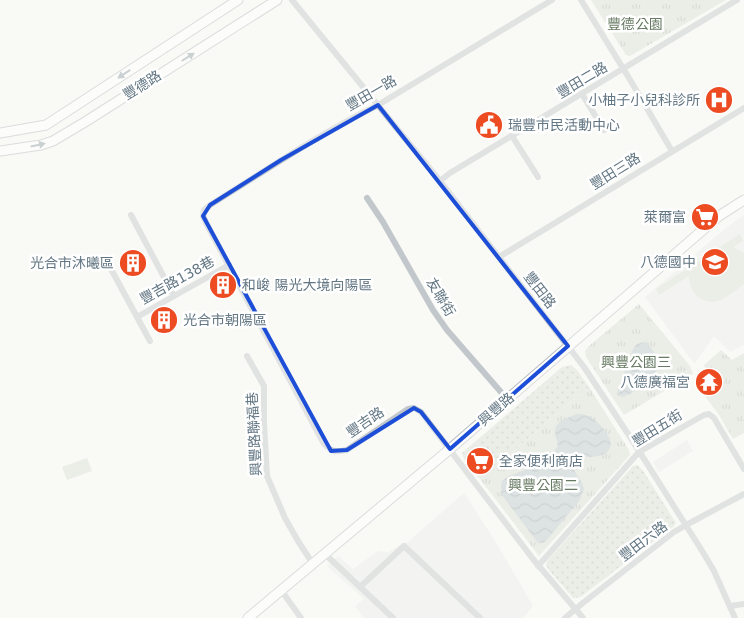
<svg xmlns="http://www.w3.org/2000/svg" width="744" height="618" font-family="'DejaVu Sans','Noto Sans TC',sans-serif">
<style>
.built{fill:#eaebea}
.grass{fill:url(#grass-dots)}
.park{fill:url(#park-tufts)}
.garden{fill:#d9ded5}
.water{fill:url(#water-waves)}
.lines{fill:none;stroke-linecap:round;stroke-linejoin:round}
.major-casing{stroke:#b5bbbf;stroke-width:11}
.minor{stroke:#c2c7cb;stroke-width:6}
.major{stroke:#fff;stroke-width:9}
.oneway{fill:#919fa8}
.marked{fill:none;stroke:#1d4ed8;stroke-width:4;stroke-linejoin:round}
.labels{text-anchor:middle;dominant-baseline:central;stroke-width:5;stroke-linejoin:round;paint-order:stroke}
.park-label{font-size:14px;fill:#677a62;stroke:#fff}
.street-label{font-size:14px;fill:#627683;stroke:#fff}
.poi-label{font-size:14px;fill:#627683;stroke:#fff;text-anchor:end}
</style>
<defs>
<pattern id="grass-dots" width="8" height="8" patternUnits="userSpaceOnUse" patternTransform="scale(1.25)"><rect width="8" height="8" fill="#d9ded5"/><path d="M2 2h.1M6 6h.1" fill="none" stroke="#b3b9b2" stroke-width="1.8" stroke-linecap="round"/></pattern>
<pattern id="park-tufts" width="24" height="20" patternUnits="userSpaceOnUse" patternTransform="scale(1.25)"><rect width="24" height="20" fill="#d9ded5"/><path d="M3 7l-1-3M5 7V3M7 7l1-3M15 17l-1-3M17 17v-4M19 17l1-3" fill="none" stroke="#b3b9b2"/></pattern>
<pattern id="water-waves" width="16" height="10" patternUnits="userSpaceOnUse" patternTransform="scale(1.25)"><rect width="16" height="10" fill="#b9c7ca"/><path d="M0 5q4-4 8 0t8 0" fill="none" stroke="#9aa6a9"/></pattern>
</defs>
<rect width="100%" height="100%" fill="#f9f9f6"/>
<g class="built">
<path d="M744,215V345L730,352L714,336L695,363L690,358L645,297L726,228Z"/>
<path d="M687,440L693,451L659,472L653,462Z"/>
<path d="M464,493L497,544L533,606L523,618H364L355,606L364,599L327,566L338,556L353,569L378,551L388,552L409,541Z"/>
</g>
<g class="grass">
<path d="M571,365L577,370L589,387L480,479L464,459L462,453L562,367Z"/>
<path d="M638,465L644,472L676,523L673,527L668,530L582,596L576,598H573L548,569L546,564L548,560L633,466Z"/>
</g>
<g class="park">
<path d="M591,0H726L630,56L626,55Z"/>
<path d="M639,304L690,366L693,374L624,415L586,357L585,351L589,346Z"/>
<path d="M721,350L732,360L744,353V433L733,439L719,415L695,383L706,370L704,365Z"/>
<path d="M589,387L629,450L630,455L539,556L480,479Z"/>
</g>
<g class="garden">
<path d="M740,234L743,241L733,247L744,253V284C737,289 729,296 721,300C703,307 689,292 689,276L659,295L656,289Z"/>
<path d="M87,458L92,471L67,480L62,467Z"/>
</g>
<g class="water">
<path d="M644,342L647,343L661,361L662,366L632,393L622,397L619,394L618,391L633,349L637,344Z"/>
<path d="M577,414C587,414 591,417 598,423C614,438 618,455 591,457C587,457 578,455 575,457C573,458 571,460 569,462L582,483L584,489L579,501L546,541L542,543H538L502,495L501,486L502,481L507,477L532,467L541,457L555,450L559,445C549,424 559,421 577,414Z"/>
</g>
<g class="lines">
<defs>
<g id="major">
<path d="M0,133L46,125L238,0"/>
<path d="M0,151L41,145L53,141L85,122L277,0"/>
<path d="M248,618L450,449L719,216L744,200"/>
</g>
</defs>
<use href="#major" class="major-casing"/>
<g class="minor">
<path d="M292,0L440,181L584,367L634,443L704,554L714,571L735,618"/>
<path d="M552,0L378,105C319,134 265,171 210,205L204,210L203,216L206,223L324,444C333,453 335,452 347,450L408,409L414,408L421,412L533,559L583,618"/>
<path d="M581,0L629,78L672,151"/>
<path d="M582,94L604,130"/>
<path d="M512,136L538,177"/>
<path d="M440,181L450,173L737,0"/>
<path d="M367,198L383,222L433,310L447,330L507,399"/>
<path d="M131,215L174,296"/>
<path d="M499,257L744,108"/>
<path d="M111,269L150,341"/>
<path d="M137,317L229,265"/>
<path d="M247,356L264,386V423L267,476L285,518L298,541L313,564"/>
<path d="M325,554L393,618"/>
<path d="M538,566L639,452L704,415L709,414L714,418L744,469"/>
<path d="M360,587L404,546L480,618"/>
<path d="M281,590L301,618"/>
<path d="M730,606L744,604"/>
<path d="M565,618L584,602L674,532L686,525L744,494"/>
</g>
<use href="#major" class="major"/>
</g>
<defs><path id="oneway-solid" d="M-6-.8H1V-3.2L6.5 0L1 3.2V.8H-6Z" transform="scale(1.25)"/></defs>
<g class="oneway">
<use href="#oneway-solid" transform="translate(188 57) rotate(-32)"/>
<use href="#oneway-solid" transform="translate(124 74) rotate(147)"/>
<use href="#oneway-solid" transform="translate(38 145) rotate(-12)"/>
</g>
<path d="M0 0H744V618H0ZM378,105L568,346L450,449L421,412L414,408L347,450L331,451L203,216L210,205L281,160Z" fill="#f9f9f6" fill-opacity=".55" fill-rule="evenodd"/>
<path class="marked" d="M378,105L568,346L450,449L421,412L414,408L347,450L331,451L203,216L210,205L281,160Z"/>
<defs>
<symbol id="hospital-disc" viewBox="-11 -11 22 22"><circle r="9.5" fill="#ed4c23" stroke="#fff"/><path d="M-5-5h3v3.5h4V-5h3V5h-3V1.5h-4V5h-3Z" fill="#fff"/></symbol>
<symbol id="civic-disc" viewBox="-11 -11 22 22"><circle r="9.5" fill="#ed4c23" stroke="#fff"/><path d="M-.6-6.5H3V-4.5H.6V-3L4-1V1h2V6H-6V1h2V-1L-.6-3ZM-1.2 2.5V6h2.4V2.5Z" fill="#fff"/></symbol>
<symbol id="supermarket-disc" viewBox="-11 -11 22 22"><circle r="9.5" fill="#ed4c23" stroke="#fff"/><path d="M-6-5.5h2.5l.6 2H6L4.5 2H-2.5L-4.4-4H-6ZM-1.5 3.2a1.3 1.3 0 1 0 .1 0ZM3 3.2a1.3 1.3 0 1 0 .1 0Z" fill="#fff"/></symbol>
<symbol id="school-disc" viewBox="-11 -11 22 22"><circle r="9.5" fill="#ed4c23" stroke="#fff"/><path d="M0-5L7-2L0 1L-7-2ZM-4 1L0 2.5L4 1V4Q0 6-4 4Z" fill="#fff"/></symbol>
<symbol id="building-disc" viewBox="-11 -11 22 22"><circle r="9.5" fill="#ed4c23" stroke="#fff"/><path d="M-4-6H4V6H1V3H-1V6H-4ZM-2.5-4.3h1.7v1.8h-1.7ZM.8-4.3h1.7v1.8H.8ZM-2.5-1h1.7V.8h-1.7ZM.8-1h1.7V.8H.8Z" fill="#fff"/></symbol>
<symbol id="temple-disc" viewBox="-11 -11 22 22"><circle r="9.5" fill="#ed4c23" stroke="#fff"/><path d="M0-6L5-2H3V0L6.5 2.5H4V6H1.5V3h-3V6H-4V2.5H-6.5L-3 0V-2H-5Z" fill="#fff"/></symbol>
</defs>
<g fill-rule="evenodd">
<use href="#hospital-disc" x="703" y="84" width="32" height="32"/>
<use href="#civic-disc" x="473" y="109" width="32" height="32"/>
<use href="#supermarket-disc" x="689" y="201" width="32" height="32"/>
<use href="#school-disc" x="699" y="246" width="32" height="32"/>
<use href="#building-disc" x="117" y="247" width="32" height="32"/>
<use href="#building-disc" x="207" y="269" width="32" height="32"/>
<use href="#building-disc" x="148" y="304" width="32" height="32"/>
<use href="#temple-disc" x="693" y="366" width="32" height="32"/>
<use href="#supermarket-disc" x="464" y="445" width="32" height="32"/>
</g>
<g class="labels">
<g class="park-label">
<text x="635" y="24">豐德公園</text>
<text x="636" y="362">興豐公園三</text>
<text x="543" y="485">興豐公園二</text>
</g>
<g class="street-label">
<text transform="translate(582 80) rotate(-31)">豐田二路</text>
<text transform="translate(142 85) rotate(-32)">豐德路</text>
<text transform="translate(371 93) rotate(-30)">豐田一路</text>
<text transform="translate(615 171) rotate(-32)">豐田三路</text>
<text transform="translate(177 280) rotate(-29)">豐吉路138巷</text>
<text transform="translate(540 290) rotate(52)">豐田路</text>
<text transform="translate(441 297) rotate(59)">友聯街</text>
<text transform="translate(496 409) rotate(-41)">興豐路</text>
<text transform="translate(365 422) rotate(-34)">豐吉路</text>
<text transform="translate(657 428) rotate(-32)">豐田五街</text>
<text transform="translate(254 434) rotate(-93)">興豐路聯福巷</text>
<text transform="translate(643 541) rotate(-37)">豐田六路</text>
</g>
<g class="poi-label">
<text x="700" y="100">小柚子小兒科診所</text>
<text x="508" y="125" text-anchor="start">瑞豐市民活動中心</text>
<text x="686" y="217">萊爾富</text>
<text x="696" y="262">八德國中</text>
<text x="114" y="263">光合市沐曦區</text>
<text x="242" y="285" text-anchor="start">和峻 陽光大境向陽區</text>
<text x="183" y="320" text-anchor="start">光合市朝陽區</text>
<text x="690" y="382">八德廣福宮</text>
<text x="499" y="461" text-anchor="start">全家便利商店</text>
</g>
</g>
</svg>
